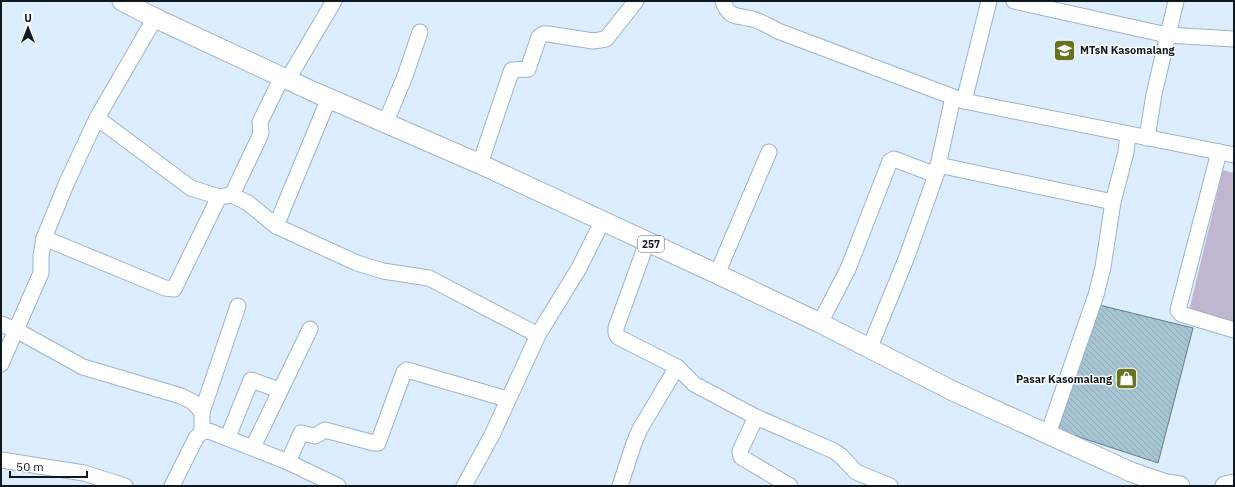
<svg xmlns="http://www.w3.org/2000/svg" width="1235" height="487" font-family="'IBM Plex Sans',sans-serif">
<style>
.green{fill:#c0b6cf}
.building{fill:url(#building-back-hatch);stroke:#617e89}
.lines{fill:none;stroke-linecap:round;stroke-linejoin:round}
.minor-casing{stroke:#9fb2c7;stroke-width:17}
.major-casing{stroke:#9fb2c7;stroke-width:21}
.minor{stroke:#fff;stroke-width:15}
.major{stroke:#fff;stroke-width:19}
.labels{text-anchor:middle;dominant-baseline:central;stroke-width:3;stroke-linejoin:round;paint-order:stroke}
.shield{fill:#fff;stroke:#585d62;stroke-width:1}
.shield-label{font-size:10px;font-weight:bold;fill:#10181f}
.poi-label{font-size:11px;font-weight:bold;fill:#10181f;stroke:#fff;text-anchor:start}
</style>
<defs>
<pattern id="building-back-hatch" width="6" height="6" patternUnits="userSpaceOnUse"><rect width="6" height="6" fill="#a6c4d1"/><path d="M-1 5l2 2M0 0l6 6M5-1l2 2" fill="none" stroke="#8ea8b3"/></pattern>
</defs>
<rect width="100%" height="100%" fill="#dcedff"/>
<path class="green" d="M1223,170L1234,173V332L1187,319Z"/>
<path class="building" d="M1099,305L1193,328L1158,463L1058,430Z"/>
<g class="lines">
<defs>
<g id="minor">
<path d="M723,1C729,19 737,15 752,19C761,21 770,27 778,31L964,101L1234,155"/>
<path d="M1014,1L1167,35L1234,39"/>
<path d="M288,79L334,1"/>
<path d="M964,101L989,1"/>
<path d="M97,118L191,188L219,197L232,195L248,203L276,226L357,263L383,271L429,278L538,335"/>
<path d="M385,124L405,76L420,32"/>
<path d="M1147,138L1154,94L1176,1"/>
<path d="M1219,152L1178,310L1181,314L1234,330"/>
<path d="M480,164L511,72L512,70L528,69L539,37L543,34H548L593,41L606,39L636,1"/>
<path d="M938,165L1113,202"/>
<path d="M232,195L259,138L261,133L260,122L282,77"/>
<path d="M276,226L329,98"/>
<path d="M44,238L165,288L174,289L219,197"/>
<path d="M647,242L616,328V333L618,337L677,367L694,384L756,417L834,451L841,456L856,472L890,486"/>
<path d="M717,274L769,152"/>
<path d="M820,323L848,269L890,161L894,159L936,175"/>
<path d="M1,324L16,330L83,367L181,396L193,402L202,412V432"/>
<path d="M870,347L906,259L936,175L953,97"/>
<path d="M1,364L41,273V256L44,238L67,182L97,118L155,18"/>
<path d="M202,412L238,306"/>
<path d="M756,417L740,451L741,457L790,486"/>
<path d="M1048,434L1096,295L1103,267L1113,202L1126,152L1128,134"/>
<path d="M228,437L251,380L279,390"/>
<path d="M253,447L310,329"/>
<path d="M1,460L84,473L125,486"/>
<path d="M288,462L301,433L315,436L325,430L374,443H378L404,372L407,370L507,399"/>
<path d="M172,486L196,438L202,432L209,431L288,462L338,486"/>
<path d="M464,486L492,435L538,335L579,268L602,222"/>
<path d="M620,486L634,443L640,429L677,367"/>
</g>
<g id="major">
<path d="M122,1L155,18L312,91L480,164L717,274L820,323L953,391L1131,472L1166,484L1180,486"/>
<path d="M1225,486L1234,484"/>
</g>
</defs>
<use href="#minor" class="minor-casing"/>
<use href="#major" class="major-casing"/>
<use href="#minor" class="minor"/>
<use href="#major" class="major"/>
</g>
<defs>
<symbol id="school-square" viewBox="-11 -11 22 22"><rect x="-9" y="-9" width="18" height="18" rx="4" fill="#67731e" stroke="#fff"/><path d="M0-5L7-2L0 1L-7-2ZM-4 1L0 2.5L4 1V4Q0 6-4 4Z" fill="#fff"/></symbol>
<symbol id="shop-square" viewBox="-11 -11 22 22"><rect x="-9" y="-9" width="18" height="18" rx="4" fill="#67731e" stroke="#fff"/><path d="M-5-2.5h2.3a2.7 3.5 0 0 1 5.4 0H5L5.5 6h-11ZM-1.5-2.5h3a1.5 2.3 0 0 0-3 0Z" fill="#fff"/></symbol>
</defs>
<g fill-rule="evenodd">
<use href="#school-square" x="1052" y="38" width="25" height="25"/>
<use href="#shop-square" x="1114" y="366" width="25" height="25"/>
</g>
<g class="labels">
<rect class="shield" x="638" y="236" width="26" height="16" rx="3"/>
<g class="shield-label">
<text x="651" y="244">257</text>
</g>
<g class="poi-label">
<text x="1080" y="50">MTsN Kasomalang</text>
<text x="1112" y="379" text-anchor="end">Pasar Kasomalang</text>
</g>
</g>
<rect width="1235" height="487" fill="none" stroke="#10181f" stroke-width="4"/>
<g transform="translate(28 28)" stroke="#ffffff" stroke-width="3" paint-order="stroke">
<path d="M0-3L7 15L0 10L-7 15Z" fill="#10181f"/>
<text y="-6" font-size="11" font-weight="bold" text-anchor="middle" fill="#10181f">U</text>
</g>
<path d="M10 471v6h77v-6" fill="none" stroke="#10181f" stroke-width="2"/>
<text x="16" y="471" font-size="12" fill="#10181f" stroke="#ffffff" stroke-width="3" paint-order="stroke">50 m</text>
</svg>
